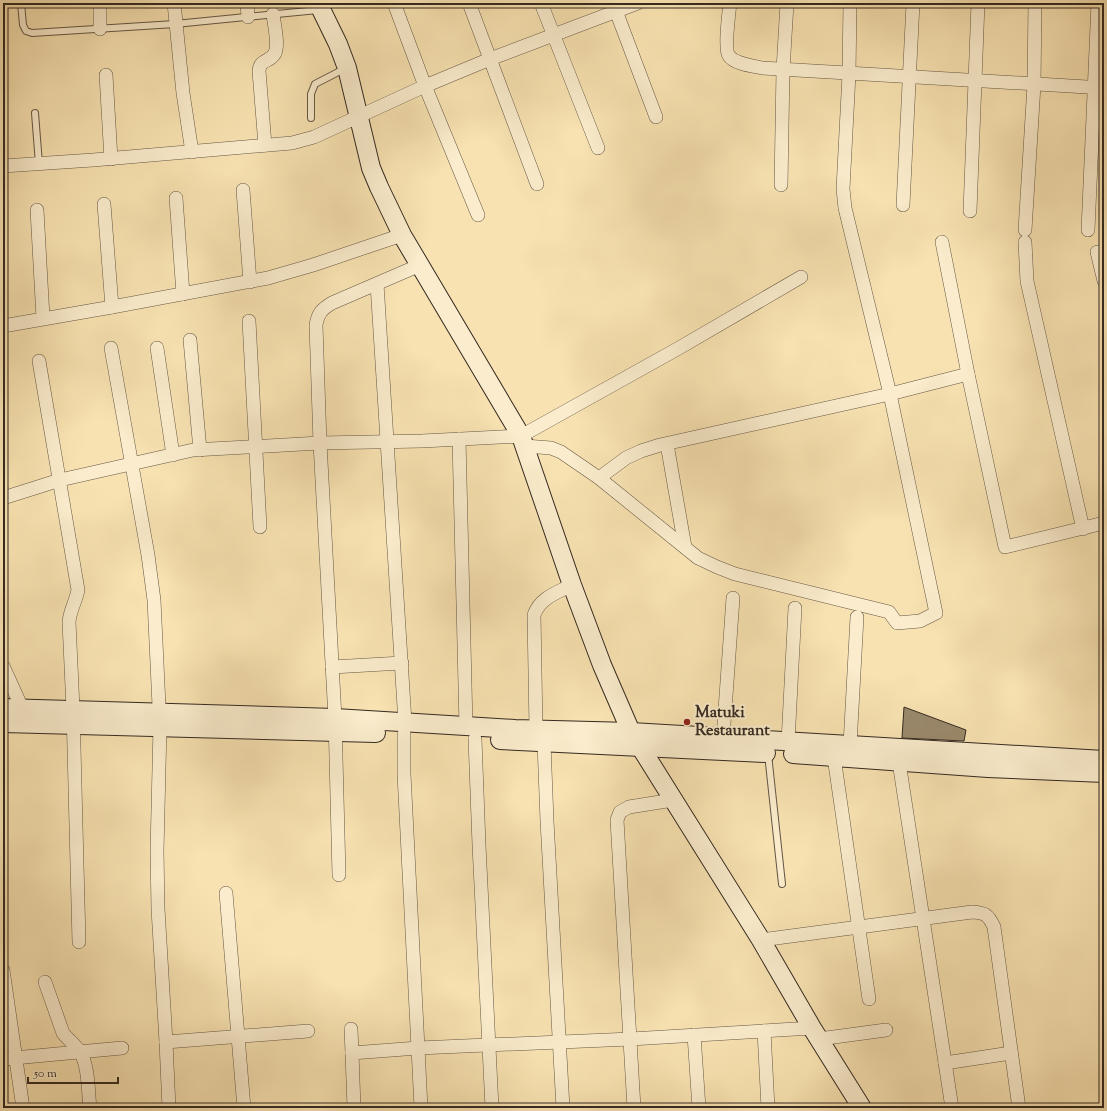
<svg xmlns="http://www.w3.org/2000/svg" width="1107" height="1111" font-family="'Sorts Mill Goudy',serif">
<style>
.building{fill:#9a896c;stroke:#342921}
.lines{fill:none;stroke-linecap:round;stroke-linejoin:round}
.lane-casing{stroke:#655745;stroke-width:8}
.street-casing{stroke:#655745;stroke-width:14}
.secondary-casing{stroke:#342921;stroke-width:20}
.lane{stroke:#faeccc;stroke-width:6}
.street{stroke:#faeccc;stroke-width:13}
.secondary{stroke:#faeccc;stroke-width:18}
.poi-dot{fill:#8f2418;stroke:#faeccc;stroke-width:1.5}
.labels{text-anchor:middle;dominant-baseline:central;stroke-width:4;stroke-linejoin:round;paint-order:stroke}
.poi-label{font-size:16px;font-weight:bold;fill:#342921;stroke:#faeccc;text-anchor:start}
</style>
<rect width="100%" height="100%" fill="#f8e2b1"/>
<filter id="stains"><feTurbulence type="fractalNoise" baseFrequency=".005" numOctaves="4"/><feColorMatrix values="0 0 0 0 .2 0 0 0 0 .09 0 0 0 0 .02 0 0 0 .5 -.17"/></filter>
<radialGradient id="worn" r=".72"><stop offset=".6" stop-color="#630" stop-opacity="0"/><stop offset="1" stop-color="#630" stop-opacity=".3"/></radialGradient>
<path class="building" d="M904,707L966,730L964,741L902,738Z"/>
<g class="lines">
<defs>
<g id="lane">
<path d="M21,3L23,25L26,31L32,33L175,24L318,10"/>
<path d="M35,113L39,164"/>
<path d="M311,118V94L315,84L346,68"/>
<path d="M768,754L782,884"/>
</g>
<g id="street">
<path d="M100,3V29"/>
<path d="M174,3L183,93L192,152"/>
<path d="M247,3L248,17"/>
<path d="M394,3L425,86L478,215"/>
<path d="M469,3L537,184"/>
<path d="M541,3L598,148"/>
<path d="M613,3L656,117"/>
<path d="M730,3C729,13 724,49 729,56C735,64 753,66 762,68L1104,88"/>
<path d="M106,75L111,159"/>
<path d="M265,145L259,71C260,58 270,63 275,53C279,44 274,24 273,14"/>
<path d="M3,166L93,160L292,143L314,137L425,86L490,59L638,3"/>
<path d="M781,185L783,70L787,3"/>
<path d="M243,190L250,282"/>
<path d="M176,198L183,294"/>
<path d="M104,204L112,307"/>
<path d="M903,205L913,3"/>
<path d="M37,210L43,318"/>
<path d="M970,211L978,3"/>
<path d="M1025,230L1034,85L1035,3"/>
<path d="M1088,230L1098,3"/>
<path d="M942,242L968,374L1005,547L1104,523"/>
<path d="M1025,242L1027,281L1083,529"/>
<path d="M1097,252L1104,281"/>
<path d="M377,284L405,722"/>
<path d="M249,321L260,527"/>
<path d="M3,326L112,307L268,278L313,265L402,235"/>
<path d="M190,340L200,450"/>
<path d="M111,348L148,555L154,600L160,727L157,851L158,909L166,1042L169,1108"/>
<path d="M157,348L173,455"/>
<path d="M39,361L78,590C76,601 70,610 69,622L73,709L79,942"/>
<path d="M459,439L466,726"/>
<path d="M667,444L685,547"/>
<path d="M525,446L551,448L561,452L599,478L698,558L717,567L735,574L889,612L897,623L920,621L936,613L890,394L845,208L843,189L849,74L850,3"/>
<path d="M599,478L626,458L641,451L660,445L890,394L968,374"/>
<path d="M3,498L60,480L193,450L320,443L422,441L521,436L679,348L801,277"/>
<path d="M3,666L22,708"/>
<path d="M332,667L402,663"/>
<path d="M536,729L534,615C540,598 556,593 572,585"/>
<path d="M404,734V774L418,1048L631,1039L812,1028"/>
<path d="M723,738L733,598"/>
<path d="M475,739L479,845L492,1108"/>
<path d="M788,742L795,608"/>
<path d="M544,743L547,821L563,1108"/>
<path d="M850,745L857,617"/>
<path d="M834,757L869,999"/>
<path d="M899,762L952,1108"/>
<path d="M339,875L335,718L320,443L316,325C318,313 322,309 332,303L420,265"/>
<path d="M226,893L244,1108"/>
<path d="M761,940L972,912C985,913 988,914 994,927L1019,1108"/>
<path d="M3,970L23,1108"/>
<path d="M45,982L63,1033C68,1040 76,1045 80,1052C89,1066 88,1092 90,1108"/>
<path d="M351,1029L352,1053L418,1048L421,1108"/>
<path d="M764,1031L768,1108"/>
<path d="M694,1035L699,1108"/>
<path d="M819,1039L886,1030"/>
<path d="M166,1042L308,1031"/>
<path d="M352,1053L354,1108"/>
<path d="M3,1059L122,1048"/>
<path d="M945,1063L1011,1053"/>
<path d="M634,1108L617,820L620,812L629,807L673,800"/>
</g>
<g id="secondary">
<path d="M318,3L338,44L347,68L371,168L379,187L402,235L521,436L572,585L602,665L631,732L761,940L812,1028L862,1108"/>
<path d="M3,708L335,718L515,729L631,732L1104,760"/>
<path d="M3,723L376,733"/>
<path d="M500,740L766,753"/>
<path d="M793,754L988,768L1104,773"/>
</g>
</defs>
<use href="#lane" class="lane-casing"/>
<use href="#street" class="street-casing"/>
<use href="#secondary" class="secondary-casing"/>
<use href="#lane" class="lane"/>
<use href="#street" class="street"/>
<use href="#secondary" class="secondary"/>
</g>
<circle class="poi-dot" cx="687" cy="722" r="4"/>
<g class="labels">
<g class="poi-label">
<text x="695" y="713">Matuki<tspan x="695" dy="18">Restaurant</tspan></text>
</g>
</g>
<rect width="1107" height="1111" fill="none" stroke="#f8e2b1" stroke-width="16"/>
<rect x="4" y="4" width="1099" height="1103" fill="none" stroke="#342921" stroke-width="2"/>
<rect x="8" y="8" width="1091" height="1095" fill="none" stroke="#342921"/>
<path d="M28 1077v6h90v-6" fill="none" stroke="#342921" stroke-width="2"/>
<text x="34" y="1077" font-size="12" fill="#342921" stroke="#faeccc" stroke-width="3" paint-order="stroke">50 m</text>
<rect width="100%" height="100%" filter="url(#stains)"/>
<rect width="100%" height="100%" fill="url(#worn)"/>
</svg>
